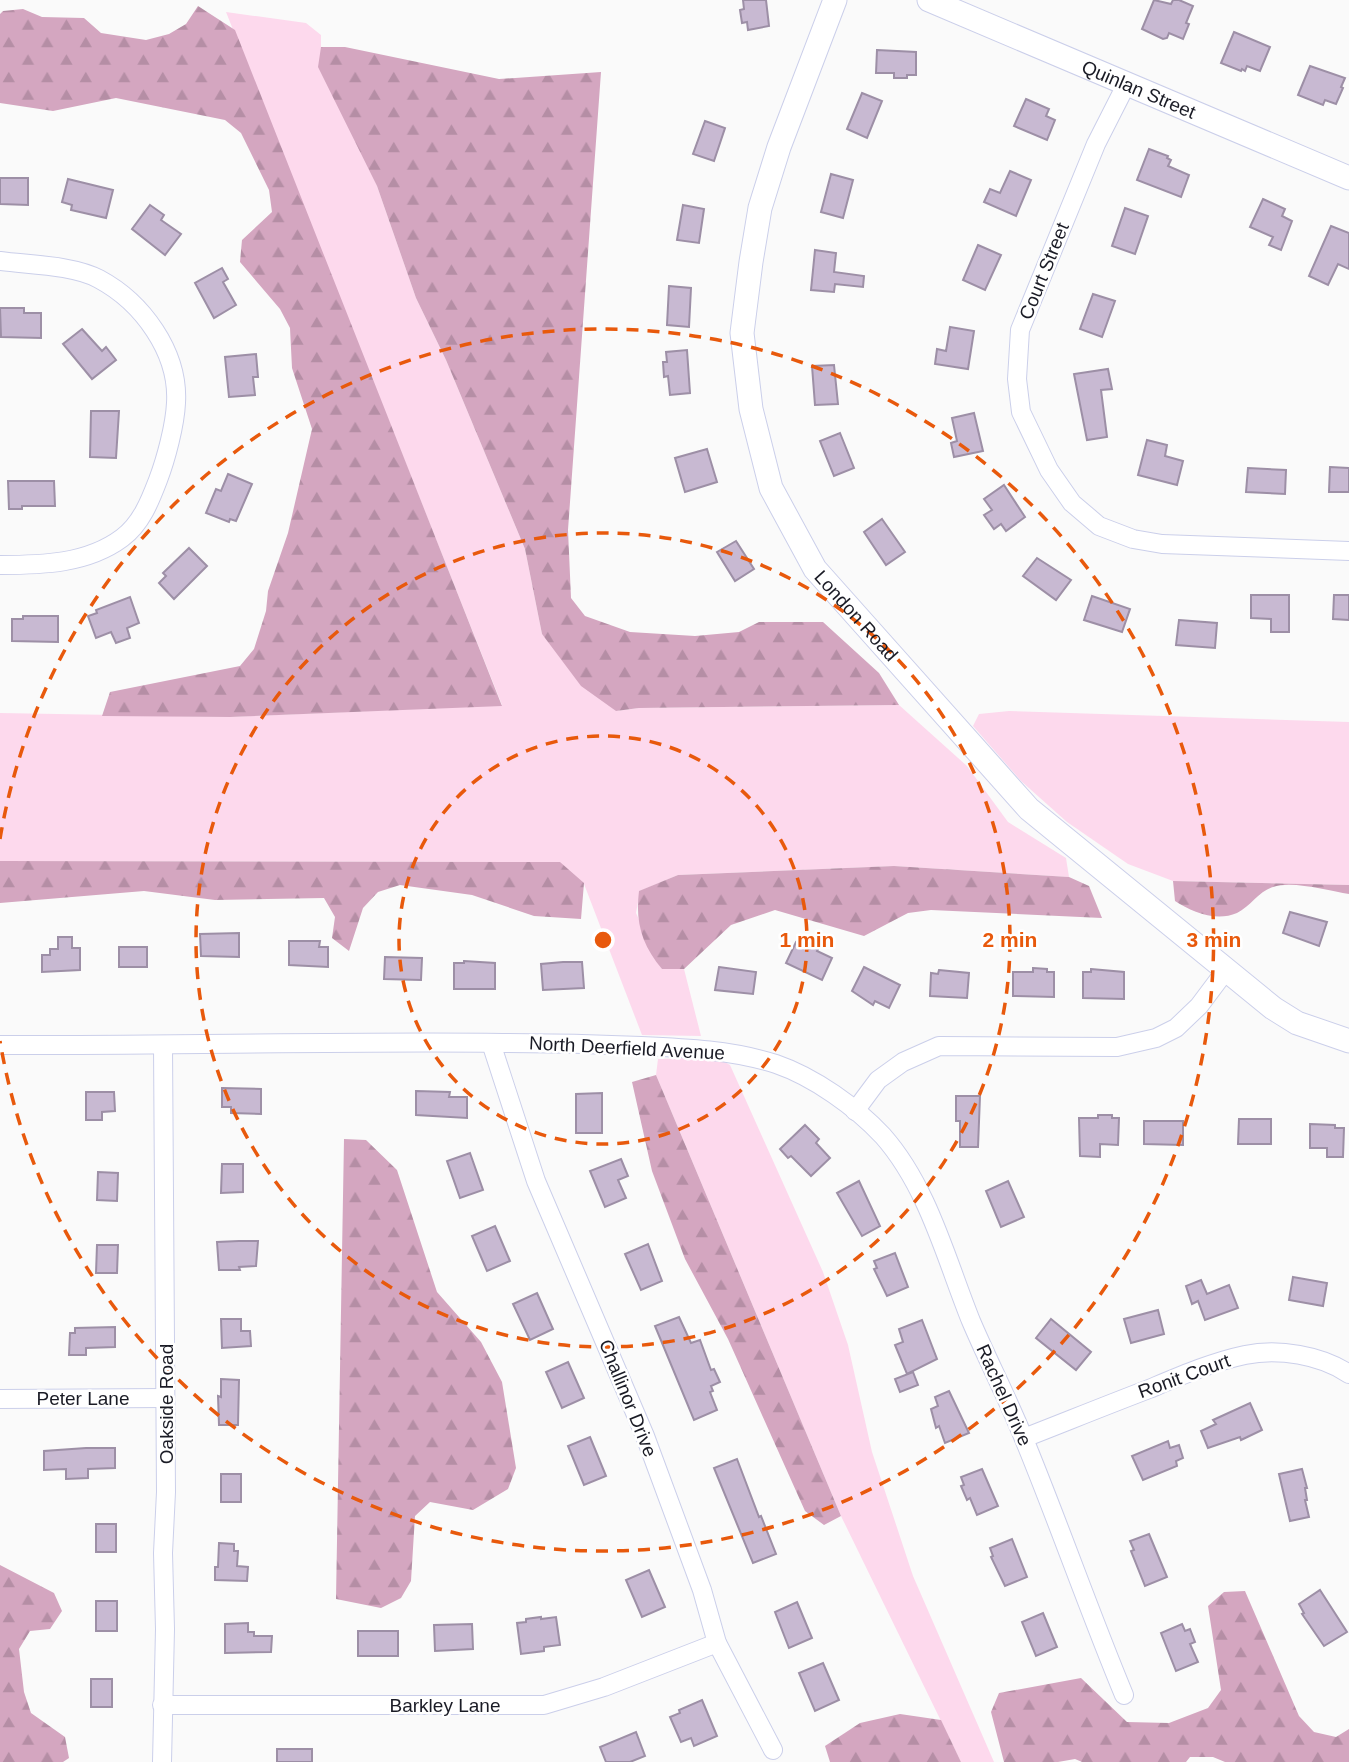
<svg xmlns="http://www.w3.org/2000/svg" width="1349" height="1762" font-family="Arial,sans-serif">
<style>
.grass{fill:#fdd9ed}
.forest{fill:url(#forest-firs)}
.building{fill:#c8b9d2;stroke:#9d8fa6;stroke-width:2}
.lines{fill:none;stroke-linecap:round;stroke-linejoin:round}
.street-casing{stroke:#cbcfea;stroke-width:20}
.secondary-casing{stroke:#cbcfea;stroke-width:25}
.street{stroke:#fff;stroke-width:18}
.secondary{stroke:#fff;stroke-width:23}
.ring{fill:none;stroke:#e8590c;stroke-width:3.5;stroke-dasharray:12 9}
.labels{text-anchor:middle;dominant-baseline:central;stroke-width:5;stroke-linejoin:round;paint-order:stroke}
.street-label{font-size:19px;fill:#1a1b25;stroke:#fff}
.centre{fill:#e8590c;stroke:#fff;stroke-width:3.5}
.ring-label{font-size:21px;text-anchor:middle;font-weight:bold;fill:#e8590c;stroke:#fff;stroke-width:5;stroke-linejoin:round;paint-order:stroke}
</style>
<defs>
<pattern id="forest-firs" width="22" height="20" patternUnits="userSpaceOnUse" patternTransform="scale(1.75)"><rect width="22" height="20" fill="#d4a6c0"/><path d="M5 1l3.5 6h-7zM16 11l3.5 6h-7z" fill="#b58ea5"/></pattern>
</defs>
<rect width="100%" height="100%" fill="#fafafa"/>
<g class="grass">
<path d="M226,12L306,23L321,35V47L377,186L416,298L446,360L525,549L542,634L616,711L639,708L899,705L967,766L1008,822L1066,858L1069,877L894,866L678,875L640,891L636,913L662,969H684L701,1036L642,1035L584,884L559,862L0,861V713L230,717L502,705Z"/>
<path d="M1009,711L1349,722V885L1173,881L1128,864L1067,822L1021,781L973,726L979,714Z"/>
<path d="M716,1057L730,1065L823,1272L848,1345L872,1452L913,1576L994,1762H961L841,1516L656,1075L658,1059Z"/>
</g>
<g class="forest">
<path d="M198,6L235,30L502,706L230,717L102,716L110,692L240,666L254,649L266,611L268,591L288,533L312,429L292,368L290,328L280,309L240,262L242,240L272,212L269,190L241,133L225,120L116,98L53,111L0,103V14L3,11L23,9L42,17L84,18L101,33L146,40L169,34L186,24Z"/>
<path d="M321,47H345L499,79L601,72L568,530L571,598L585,616L630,632L695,636L739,632L759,622H823L879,673L899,705L639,708L616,711L581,686L542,634L525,549L446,360L416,298L377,186L318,67Z"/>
<path d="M0,861L560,862L584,883L581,919L534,916L472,895L400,885L378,892L363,908L349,951L332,938L335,917L324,898L215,900L144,891L0,903Z"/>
<path d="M894,866L1069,877L1089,886L1102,918L931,910L908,913L864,936L775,910L731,925L684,969H662C642,945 635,922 639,891L678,875Z"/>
<path d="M1173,881L1349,885V894C1329,891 1292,880 1273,887C1259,891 1250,907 1237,913C1216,922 1192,912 1175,901Z"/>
<path d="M656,1075L841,1516L824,1525L805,1511L728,1339L685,1259L652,1171L632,1082Z"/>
<path d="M344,1139L366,1140L397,1170L437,1292L481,1342L502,1382L516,1468L508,1489L473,1510L430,1502L415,1516L411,1581L401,1598L381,1608L336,1599Z"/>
<path d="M0,1565L54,1593L62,1611L50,1629L30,1631L19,1649L24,1692L31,1713L65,1737L69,1758L63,1762H0Z"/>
<path d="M1245,1591L1299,1716L1314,1732L1336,1737L1349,1729V1762H1225L1213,1757H1190L1186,1762H1082L1075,1759L1058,1762H1004L991,1712L999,1693L1081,1678L1127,1722L1169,1723L1208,1708L1221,1690L1208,1606L1224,1592Z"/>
<path d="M900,1714L941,1720L961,1762H830L825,1746L860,1723Z"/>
</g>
<g class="building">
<path d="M743,0H766L769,26L748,30L747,22L742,23L740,10L744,9Z"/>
<path d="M1154,0L1171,4L1173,0H1179L1193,6L1186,23L1189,24L1183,39L1169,33L1167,38L1163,39L1142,29Z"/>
<path d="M1234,32L1270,47L1260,71L1247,66L1245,71L1242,69L1241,71L1221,63Z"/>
<path d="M877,50L916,52V75H907V78H894V73H876Z"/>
<path d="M1310,66L1345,78L1341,87L1343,88L1336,104L1325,100L1323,105L1298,95Z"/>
<path d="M862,93L882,101L867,138L847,129Z"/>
<path d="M1026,99L1049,109L1046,116L1055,120L1047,140L1014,126Z"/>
<path d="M705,121L725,128L714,161L693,154Z"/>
<path d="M1149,149L1168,156L1167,158L1171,160L1168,166L1189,175L1181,197L1137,180Z"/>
<path d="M1010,171L1031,180L1016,216L984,202L990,189L1000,193Z"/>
<path d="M831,174L853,180L843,218L821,212Z"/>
<path d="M0,178H28V205L0,204Z"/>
<path d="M68,179L113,190L106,218L71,210L72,205L62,202Z"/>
<path d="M1263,199L1285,209L1282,216L1292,221L1281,250L1269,245L1273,237L1250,227Z"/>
<path d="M150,205L164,215L161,220L181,234L165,255L132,229Z"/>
<path d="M683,205L704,209L699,243L677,240Z"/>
<path d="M1125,208L1148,216L1135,254L1112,246Z"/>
<path d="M1331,226L1349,233V269L1338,264L1328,285L1309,276Z"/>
<path d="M978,245L1001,255L985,290L963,280Z"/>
<path d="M815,250L836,253L834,272L864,276L863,287L835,284L834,292L811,290Z"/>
<path d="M222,268L228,279L223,282L236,305L214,318L195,283Z"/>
<path d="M669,286L691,288L689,327L667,325Z"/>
<path d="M1093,294L1115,301L1102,337L1080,329Z"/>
<path d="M0,308H24V313H41V338L1,337Z"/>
<path d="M950,327L974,331L968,369L935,364L937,349L946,351Z"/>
<path d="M82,329L102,351L106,347L116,360L92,379L63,344Z"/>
<path d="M687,350L690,393L670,395L668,376L664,377L663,362H667L666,352Z"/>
<path d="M256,354L258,377H253L255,395L229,397L225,357Z"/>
<path d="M834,365L838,404L815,405L812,366Z"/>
<path d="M1108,369L1112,389L1101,390L1107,437L1087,440L1074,374Z"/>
<path d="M91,411H119L116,458L90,457Z"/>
<path d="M974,413L983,451L954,457L951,443L957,441L952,418Z"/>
<path d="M840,433L854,468L834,476L820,441Z"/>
<path d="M1147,440L1167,445L1165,456L1183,461L1177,485L1138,475Z"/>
<path d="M707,449L717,482L685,492L675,458Z"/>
<path d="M1330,467L1349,468V492H1329Z"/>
<path d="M1248,468L1286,470L1285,494L1246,492Z"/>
<path d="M228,474L252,484L236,521L230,519L229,522L206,513L216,489L221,491Z"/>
<path d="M8,481H54L55,506H22V509H9Z"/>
<path d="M1004,485L1025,517L1006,531L1001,524L994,529L984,515L992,510L984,499Z"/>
<path d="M882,519L905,552L886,565L864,532Z"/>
<path d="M736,541L754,569L735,581L717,552Z"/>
<path d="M189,548L207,566L174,599L159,583L166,576L163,573Z"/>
<path d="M1037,558L1071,580L1056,600L1023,576Z"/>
<path d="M1251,595H1289V632H1271V619L1251,618Z"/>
<path d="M1334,595H1349V620L1333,619Z"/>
<path d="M1092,596L1130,609L1122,632L1084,620Z"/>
<path d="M130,597L139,623L127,628L130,638L116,643L111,632L96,638L88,616L97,613L96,610Z"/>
<path d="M23,616H58V642L12,641V619H23Z"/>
<path d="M1179,620L1217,623L1215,648L1176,645Z"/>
<path d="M1290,912L1327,922L1319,946L1283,933Z"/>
<path d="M239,933V957L201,956L200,934Z"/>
<path d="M58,937H72V948H80V970L42,972V955H50V949H58Z"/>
<path d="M289,941H320L319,947H328V967L289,965Z"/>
<path d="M805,941L819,947L817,951L832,958L822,980L786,963L796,942L803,945Z"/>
<rect x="119" y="947" width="28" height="20"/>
<path d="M385,957L422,958L421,980L384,979Z"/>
<path d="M464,961L495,963V989H454V963H464Z"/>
<path d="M563,962H582L584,988L543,990L541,964Z"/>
<path d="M719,967L756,972L753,994L715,990Z"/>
<path d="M864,967L900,985L889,1008L875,1001L873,1005L852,991Z"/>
<path d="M1033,968L1047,969V972H1054V997L1013,996V972H1033Z"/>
<path d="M1091,969L1124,972V999L1083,998V972H1091Z"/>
<path d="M939,970L969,973L967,998L930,996L931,973L938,974Z"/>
<path d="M222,1088L261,1089V1114L231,1113V1107H222Z"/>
<path d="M416,1091L450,1092L449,1097H467V1118L416,1115Z"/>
<path d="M86,1092H114L115,1111L102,1112V1120H86Z"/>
<path d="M602,1093V1133H576V1094Z"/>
<path d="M956,1096H980L978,1147H960V1121H956Z"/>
<path d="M1098,1115H1112V1118H1119L1118,1145L1100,1144V1157L1080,1156L1079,1118H1098Z"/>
<path d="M1239,1119H1271V1144H1238Z"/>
<path d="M1144,1121H1183V1145L1144,1144Z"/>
<path d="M1310,1124L1335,1125V1128H1344L1343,1157H1327V1148H1310Z"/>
<path d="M805,1125L819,1139L816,1143L830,1158L811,1176L791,1156L788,1158L780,1149Z"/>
<path d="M470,1153L483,1190L460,1198L447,1161Z"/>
<path d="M621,1159L628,1176L618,1180L626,1198L605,1207L590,1171Z"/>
<path d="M222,1164H243V1192L221,1193Z"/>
<path d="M98,1172L118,1173L117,1201L97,1200Z"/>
<path d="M859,1181L880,1226L862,1236L837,1193Z"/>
<path d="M1008,1181L1024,1217L1001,1227L986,1191Z"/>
<path d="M495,1226L510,1261L487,1271L472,1236Z"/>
<path d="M239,1241H258L256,1266L239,1267L240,1270H219L217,1242Z"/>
<path d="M648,1244L662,1281L641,1290L625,1254Z"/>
<path d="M97,1245H118L117,1273H96Z"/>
<path d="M895,1253L908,1287L887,1296L874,1269L877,1268L874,1261Z"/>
<path d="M1293,1277L1327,1283L1323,1306L1289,1300Z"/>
<path d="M1201,1280L1207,1294L1229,1285L1238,1308L1205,1320L1198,1301L1192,1304L1186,1286Z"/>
<path d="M537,1293L553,1329L530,1340L513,1304Z"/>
<path d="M1158,1310L1164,1334L1131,1343L1124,1319Z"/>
<path d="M679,1317L691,1343L700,1340L711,1370L714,1369L720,1382L711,1386L713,1391L710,1392L717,1410L694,1420L655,1326Z"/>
<path d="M221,1319H241V1331H250L251,1346L222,1348Z"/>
<path d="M1051,1319L1091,1352L1076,1370L1036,1338Z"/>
<path d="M922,1320L937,1359L907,1374L895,1345L903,1342L899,1329Z"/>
<path d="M115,1327V1347L86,1348V1355H69L70,1333H75V1328Z"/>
<path d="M568,1362L584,1398L562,1408L546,1372Z"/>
<path d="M913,1372L918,1385L900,1392L895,1379Z"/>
<path d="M221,1379L239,1380L238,1425H219L218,1396L221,1397Z"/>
<path d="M949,1391L969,1433L945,1443L939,1426L936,1428L931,1409L938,1406L935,1397Z"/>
<path d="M1250,1403L1262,1430L1241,1440L1240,1437L1208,1448L1201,1431L1216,1424L1213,1420Z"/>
<path d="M590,1437L606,1476L584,1485L568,1446Z"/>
<path d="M1168,1441L1170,1448L1179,1445L1183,1458L1176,1461L1177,1466L1143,1480L1132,1456Z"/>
<path d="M86,1448H115V1468L88,1469V1478L66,1479V1469L44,1470V1451Z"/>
<path d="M737,1459L759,1517L761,1516L776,1554L753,1563L714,1468Z"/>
<path d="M982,1469L998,1506L977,1515L970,1498L967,1500L961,1486L964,1485L961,1477Z"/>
<path d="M1302,1469L1307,1488H1305L1307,1500H1305L1309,1517L1290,1521L1279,1474Z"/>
<rect x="221" y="1474" width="20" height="28"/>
<rect x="96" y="1524" width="20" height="28"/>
<path d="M1149,1534L1167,1577L1145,1586L1131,1551L1134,1550L1130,1541Z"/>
<path d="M1012,1539L1027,1577L1005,1586L991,1557L993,1556L990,1548Z"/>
<path d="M219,1543L234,1544V1551H238L237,1566L248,1567L247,1581L215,1580V1567H218Z"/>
<path d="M649,1570L665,1607L642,1617L626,1580Z"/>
<path d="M1320,1590L1347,1632L1324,1646L1302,1614L1304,1613L1299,1604Z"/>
<rect x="96" y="1601" width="21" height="30"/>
<path d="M797,1602L812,1638L789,1648L775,1612Z"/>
<path d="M1043,1613L1057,1647L1036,1656L1022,1622Z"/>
<path d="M541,1617V1619L556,1617L560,1645L544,1647V1651L521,1654L517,1623L526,1622V1619Z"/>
<path d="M248,1623V1632H254V1636H272L271,1652L225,1653V1624Z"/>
<path d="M472,1624L473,1649L435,1651L434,1625Z"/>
<path d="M1182,1624L1185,1631L1190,1629L1195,1642L1190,1644L1198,1662L1176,1671L1161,1633Z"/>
<rect x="358" y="1631" width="40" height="25"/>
<path d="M823,1663L839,1700L815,1711L799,1673Z"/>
<rect x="91" y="1679" width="21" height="28"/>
<path d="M702,1700L717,1736L694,1746L691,1738L681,1742L670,1717L680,1713L679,1710Z"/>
<path d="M636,1732L645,1756L630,1762H606L600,1747Z"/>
<rect x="277" y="1749" width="35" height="13"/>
</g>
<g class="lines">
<defs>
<g id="street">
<path d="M1126,85L1096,144L1020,330L1017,379L1021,412L1049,470L1072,503L1099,526L1133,539L1162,544L1349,551"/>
<path d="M0,261C29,265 73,265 99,279C142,302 179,352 176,403C175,425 166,459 158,480C150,501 141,524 122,538C87,564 42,565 0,565"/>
<path d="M491,1043L536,1181L645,1436L702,1590L717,1643L773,1750"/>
<path d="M0,1045C168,1046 336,1041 503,1043C549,1043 595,1044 641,1046C687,1048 732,1050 776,1064C814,1077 856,1107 883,1136C928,1187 946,1259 971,1321C988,1361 1008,1399 1024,1439C1059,1524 1089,1611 1124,1695"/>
<path d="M855,1111L878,1080L903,1062L939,1046L1117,1047L1156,1038L1176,1028L1199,1006L1226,970"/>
<path d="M0,1399L165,1398"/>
<path d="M1024,1438C1065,1422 1107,1405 1149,1389C1180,1376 1212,1362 1245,1355C1278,1348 1321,1355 1349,1374"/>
<path d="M162,1705H544L604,1687L717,1643"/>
<path d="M162,1762L165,1629L163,1553L166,1492L163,1046"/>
</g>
<g id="secondary">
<path id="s1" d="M835,0L779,147L760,208L751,262L742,333L751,409L771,488L815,569L1029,809L1273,1008L1297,1023L1349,1041"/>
<path id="s2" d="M929,0L1349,178"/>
</g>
</defs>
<use href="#street" class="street-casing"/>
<use href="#secondary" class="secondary-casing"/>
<use href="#street" class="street"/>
<use href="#secondary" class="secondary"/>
</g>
<g class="ring">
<circle cx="603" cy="940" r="204"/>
<circle cx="603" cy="940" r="407"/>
<path d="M0 839A611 611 0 1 1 0 1041"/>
</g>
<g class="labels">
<g class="street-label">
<text stroke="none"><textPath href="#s2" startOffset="228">Quinlan Street</textPath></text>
<text transform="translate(1044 271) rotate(-68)">Court Street</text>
<text stroke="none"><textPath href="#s1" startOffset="660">London Road</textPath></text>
<text transform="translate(627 1048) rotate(3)">North Deerfield Avenue</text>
<text transform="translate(1184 1376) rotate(-20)">Ronit Court</text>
<text transform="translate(1004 1395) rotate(66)">Rachel Drive</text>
<text x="83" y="1398">Peter Lane</text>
<text transform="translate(628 1398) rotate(68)">Challinor Drive</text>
<text transform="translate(166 1404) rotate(-90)">Oakside Road</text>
<text x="445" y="1705">Barkley Lane</text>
</g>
</g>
<circle cx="603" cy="940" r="10" class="centre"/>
<g class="ring-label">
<text x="807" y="947">1 min</text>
<text x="1010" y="947">2 min</text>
<text x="1214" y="947">3 min</text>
</g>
</svg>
